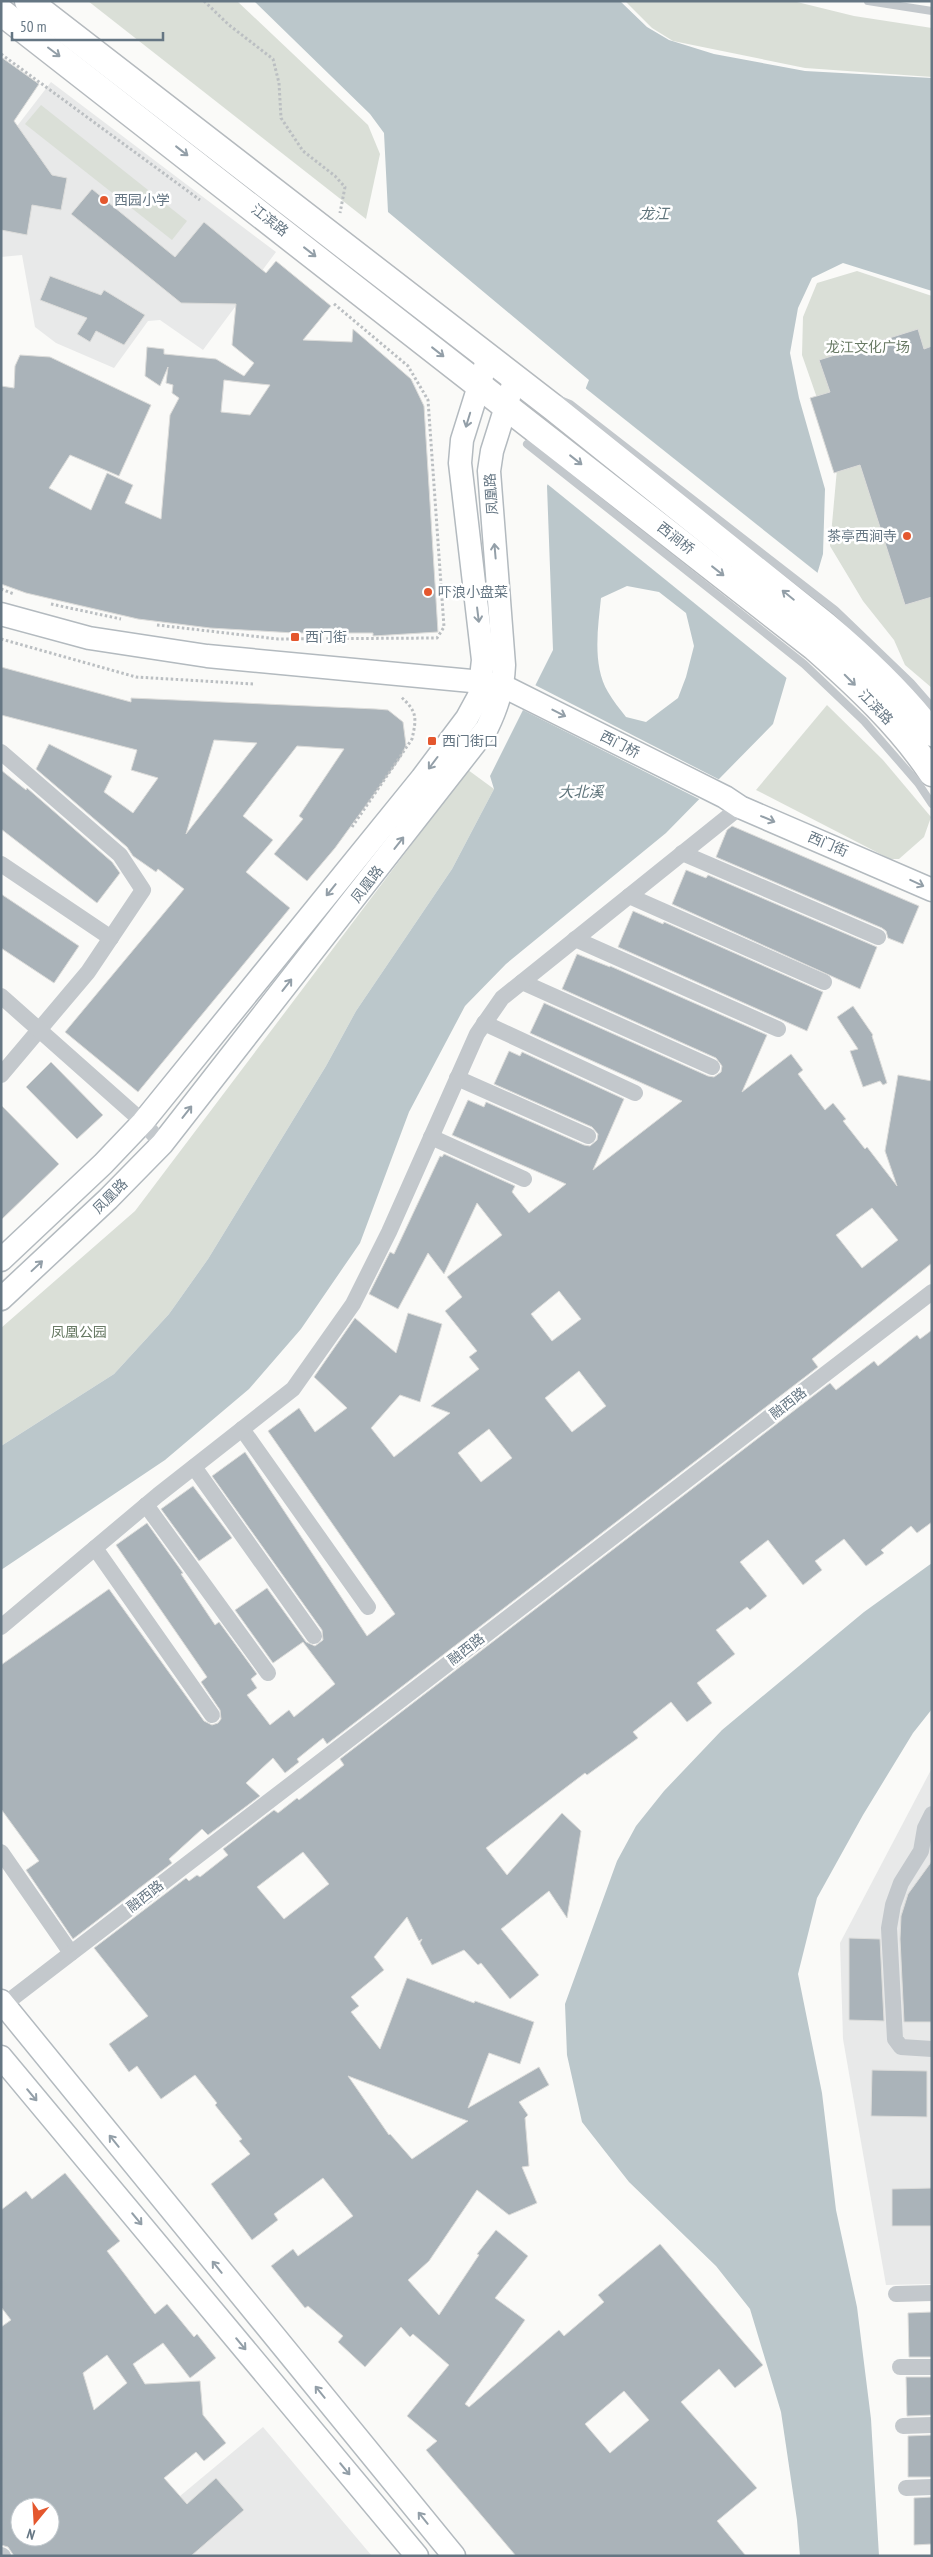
<svg xmlns="http://www.w3.org/2000/svg" width="933" height="2557" font-family="'PT Sans Narrow','Noto Sans SC',sans-serif">
<style>
.built{fill:#e8e9e9}
.green{fill:#dadfd7}
.water{fill:#bbc7cb;fill-rule:evenodd}
.pier{fill:#fafaf8}
.building{fill:#aab3b9;stroke:#dcdcda;fill-rule:evenodd}
.lines{fill:none;stroke-linecap:round;stroke-linejoin:round}
.secondary-casing{stroke:#b3babf;stroke-width:25}
.primary-casing{stroke:#b5babe;stroke-width:29}
.path{stroke:#bbbfc2;stroke-width:3;stroke-dasharray:2.5 2.5;stroke-linecap:butt}
.lane{stroke:#c3c8cc;stroke-width:8}
.street{stroke:#c3c8cc;stroke-width:16}
.secondary{stroke:#fff;stroke-width:22}
.primary{stroke:#fff;stroke-width:26}
.oneway{stroke:#939fa8}
.poi-dot{fill:#e4572e;stroke:#fff;stroke-width:2}
.labels{text-anchor:middle;dominant-baseline:central;stroke-width:5;stroke-linejoin:round;paint-order:stroke}
.poi-label{font-size:14px;fill:#657683;stroke:#fff;text-anchor:start}
.street-label{font-size:14px;fill:#657683;stroke:#fff}
.park-label{font-size:14px;fill:#687a64;stroke:#fff}
.water-label{font-size:15px;font-style:italic;fill:#60757c;stroke:#fff}
</style>
<rect width="100%" height="100%" fill="#fafaf8"/>
<g class="built">
<path d="M51,82L276,252L203,350L160,320L148,321L114,368L56,343L35,327L22,255L1,257V147Z"/>
<path d="M932,1768V2284L886,2285L843,2039L840,1943Z"/>
<path d="M263,2427L372,2556H108Z"/>
</g>
<g class="green">
<path d="M88,1H237L368,125L380,154L366,219Z"/>
<path d="M625,1H793L854,16L932,28V77L805,68L673,41L652,28Z"/>
<path d="M41,105L187,221L172,240L25,124Z"/>
<path d="M857,271L932,296V688L905,665L894,640L863,601L830,546L838,458L802,355L803,317L817,283Z"/>
<path d="M827,705L883,760L931,817L924,837L899,859H890L756,790Z"/>
<path d="M464,767L494,789L452,869L356,1011L326,1066L208,1259L169,1314L114,1374L1,1446V1328L135,1211L418,836Z"/>
</g>
<g class="water">
<path d="M254,1H620L647,27L669,40L714,54L805,71L932,78V291L843,263L812,278L798,308L790,353L799,398L825,489L823,554L773,724L666,833L506,964L465,1006L409,1112L360,1243L301,1329L249,1389L165,1460L1,1570V1446L114,1374L169,1314L208,1259L326,1066L356,1011L452,869L494,789L490,776L553,650L547,486L589,380L388,212L384,133L370,114ZM627,586L659,592L686,613L694,646L686,677L678,698L646,722L626,717C620,709 613,701 608,692C592,665 598,627 601,598Z"/>
<path d="M932,1563V1709L913,1733L863,1815L817,1898L798,1974L822,2093L836,2210L857,2307L871,2419L879,2556H800L797,2520L781,2412L750,2309L716,2266L629,2182L582,2122L567,2055L565,2004L617,1861L636,1826L664,1791L722,1730L864,1612Z"/>
</g>
<g class="pier">
<path d="M584,387L819,574L788,679L546,483Z"/>
<path d="M533,684L722,781L703,801L521,709Z"/>
</g>
<g class="building">
<path d="M1,57L39,84L14,121L52,175L67,178L61,210L32,205L27,235L1,230Z"/>
<path d="M92,189L175,257L204,222L266,273L276,261L331,306L303,340L352,342L353,329L411,379L424,406L438,632L373,636V633H294L210,628L138,619L26,593L1,584V386L14,388L15,366L20,355L50,357L151,405L119,476L70,455L49,488L91,510L107,473L133,485L125,503L161,519L170,415L179,398L172,393L173,385L166,383L168,367L160,386L145,376L147,347L164,349V354L216,359L244,376L254,363L232,345L236,304L181,303L71,214ZM224,380L240,382L270,385L250,415L221,412Z"/>
<path d="M50,276L101,295L104,290L145,315L124,345L96,331L90,342L77,334L87,318L40,300Z"/>
<path d="M918,329L924,349L932,346V597L905,605L860,465L834,473L810,398L830,392L819,360Z"/>
<path d="M1,667L131,702V698L376,709L388,710L403,722L406,745L401,757L335,848L307,881L274,854L303,819L299,816L344,749L297,746L243,816L273,840L246,872L290,908L138,1092L65,1032L184,889L158,869L156,872L133,856L127,847L36,769L49,744L112,776L104,792L133,813L158,778L131,770L137,750L1,715ZM214,740L257,743L186,834Z"/>
<path d="M1,770L26,790L27,788L112,862L120,873L97,903L1,829Z"/>
<path d="M732,826L919,906L903,944L888,938L886,931L882,928L716,857L727,830Z"/>
<path d="M686,870L706,878L708,875L877,947L860,989L672,904Z"/>
<path d="M1,894L79,946L54,983L1,948Z"/>
<path d="M633,911L663,924L664,922L823,992L807,1031L618,947Z"/>
<path d="M577,954L610,967V966L767,1035L742,1092L791,1054L803,1070L798,1074L825,1110L833,1103L846,1119L843,1121L865,1149L867,1147L897,1186L885,1151L898,1075L932,1081V1263L812,1359L818,1367L327,1744L323,1738L297,1759L299,1762L285,1773L273,1758L246,1783L260,1796L208,1835L202,1829L169,1859L172,1863L73,1939L26,1870L39,1861L1,1809V1665L109,1589L204,1721L212,1725L218,1723L221,1719L220,1710L201,1682L207,1677L116,1545L147,1523L183,1573L181,1574L215,1625L219,1622L257,1674L251,1679L257,1688L247,1695L270,1725L289,1710L294,1717L335,1684L303,1642L273,1663L235,1610L267,1588L306,1642L315,1646L323,1640L322,1630L212,1476L245,1452L367,1636L395,1614L268,1431L299,1408L315,1432L347,1408L314,1377L355,1318L396,1353L408,1313L442,1324L420,1402L400,1395L371,1428L394,1457L450,1413L431,1406L479,1369L469,1357L477,1351L445,1311L462,1297L447,1277L502,1235L477,1203L444,1274L428,1253L398,1309L369,1294L390,1252L394,1254L440,1156L442,1157L444,1154L515,1186L512,1192L529,1213L566,1184L452,1135L468,1100L484,1107L486,1102L584,1145L590,1146L597,1140L598,1134L592,1127L494,1084L509,1051L520,1056L522,1052L624,1099L593,1170L682,1101L530,1033L544,1003L708,1076L714,1077L721,1072L722,1066L716,1058L562,989ZM872,1208L898,1240L862,1268L836,1235ZM559,1291L581,1319L552,1341L531,1314ZM579,1371L606,1406L572,1432L545,1398ZM489,1429L512,1458L481,1482L458,1453Z"/>
<path d="M853,1006L873,1035L872,1036L887,1083L883,1085L880,1081L863,1087L850,1051L858,1049L837,1017Z"/>
<path d="M51,1062L103,1115L77,1139L26,1087Z"/>
<path d="M1,1105L59,1164L1,1220Z"/>
<path d="M932,1330V1522L917,1533L911,1526L881,1550L884,1553L866,1566L844,1539L815,1561L822,1570L803,1585L768,1540L740,1562L767,1596L750,1610L747,1607L716,1630L735,1654L697,1683L712,1703L687,1722L671,1702L633,1732L638,1738L587,1775L585,1773L486,1848L507,1875L562,1813L581,1831L567,1918L549,1891L501,1929L539,1975L510,1999L481,1963L478,1965L464,1950L432,1965L420,1943L422,1939L419,1941L407,1917L374,1957L384,1970L351,1997L359,2006L351,2012L380,2049L407,1978L474,2003L475,2001L534,2022L520,2064L489,2053L468,2108L539,2067L549,2085L519,2102L528,2115L525,2118L529,2166L522,2167L537,2203L509,2215L477,2190L429,2261L408,2280L439,2315L479,2255L477,2254L496,2230L528,2256L495,2298L525,2320L465,2404L469,2407L559,2330L564,2336L604,2302L598,2295L660,2244L763,2365L735,2388L719,2369L681,2402L757,2488L717,2521L746,2556H516L426,2450L437,2441L407,2416L449,2365L413,2334L410,2337L401,2327L365,2367L338,2342L343,2336L308,2306L305,2308L271,2266L293,2249L298,2256L353,2216L323,2178L274,2214L278,2220L252,2240L211,2184L250,2154L239,2141L242,2139L215,2105L217,2103L195,2075L161,2099L137,2066L129,2072L109,2044L148,2016L94,1948L186,1878L189,1881L197,1875L200,1877L228,1855L223,1849L274,1810L278,1813L297,1798L299,1800L344,1765L340,1759L830,1383L836,1390L874,1361L878,1366L917,1335L920,1339ZM303,1852L329,1884L284,1919L257,1887ZM348,2076L454,2116L468,2121L412,2159L390,2134L389,2135ZM624,2391L649,2420L610,2453L585,2424Z"/>
<path d="M193,1486L232,1538L199,1561L161,1509Z"/>
<path d="M932,1861V2022H904L900,1939L901,1916L908,1894Z"/>
<path d="M849,1938L880,1939L884,2021L849,2020Z"/>
<path d="M872,2070L927,2071V2117L871,2116Z"/>
<path d="M65,2173L120,2241L107,2251L155,2314L167,2304L194,2337L197,2334L216,2358L190,2378L163,2343L133,2364L145,2384L200,2381L203,2415L226,2443L204,2461L196,2452L164,2478L187,2504L216,2478L244,2510L191,2556H14L8,2547L1,2545V2327L11,2320L1,2307V2210L26,2191L32,2199ZM107,2355L127,2383L94,2410L83,2373ZM20,2507H50V2537H20Z"/>
<path d="M932,2188V2226H892V2189Z"/>
<path d="M932,2312V2357H909L908,2313Z"/>
<path d="M906,2377H932V2415L907,2416Z"/>
<path d="M932,2435V2477H908V2436Z"/>
<path d="M932,2497V2544L914,2545V2498Z"/>
</g>
<g class="lines">
<defs>
<g id="secondary">
<path d="M1,614L89,638L207,656L482,682L503,686L725,797L740,807L932,890"/>
<path d="M1,1260L103,1164L143,1122L422,778L467,718L479,696L483,660L460,463L462,440L488,357"/>
<path d="M1,1299L108,1199L162,1144L487,728C497,707 503,689 504,665L489,471L492,451L515,378"/>
<path d="M1,2001L454,2556"/>
<path d="M1,2057L417,2556"/>
</g>
<g id="primary">
<path d="M28,1L554,408L826,626C864,658 901,693 932,733"/>
<path d="M1,12L814,647C857,685 900,725 932,773"/>
</g>
</defs>
<use href="#secondary" class="secondary-casing"/>
<use href="#primary" class="primary-casing"/>
<g class="path">
<path d="M204,1L229,25L273,59L279,83L281,118L303,151L335,176L345,187L340,213"/>
<path d="M1,54L200,200"/>
<path d="M1,589L14,594"/>
<path d="M51,604L121,619"/>
<path d="M157,625L278,639L437,638L444,627L428,400L408,366L333,303"/>
<path d="M1,639L136,677L253,684"/>
<path d="M352,827L412,739C417,717 417,711 400,696"/>
</g>
<g class="lane">
<path d="M868,1L932,11"/>
<path d="M560,400L570,404L835,610L911,683L932,707"/>
<path d="M527,444L804,664L864,721L918,783L932,804"/>
</g>
<g class="street">
<path d="M1,752L120,855L143,890L88,972L1,1075"/>
<path d="M682,853L878,937"/>
<path d="M1,864L111,938"/>
<path d="M629,896L824,982"/>
<path d="M575,939L778,1029"/>
<path d="M522,982L712,1067"/>
<path d="M1,996L143,1122L162,1144"/>
<path d="M484,1023L635,1093"/>
<path d="M457,1078L588,1136"/>
<path d="M431,1137L524,1179"/>
<path d="M242,1429L368,1607"/>
<path d="M194,1467L314,1636"/>
<path d="M146,1505L268,1673"/>
<path d="M95,1548L212,1715"/>
<path d="M1,1627L158,1495L293,1389L353,1304L389,1232L477,1034L502,998L740,807"/>
<path d="M932,1814L925,1828L921,1851L901,1883L893,1905L889,1928L895,2039L901,2047L932,2049"/>
<path d="M1,1852L71,1953"/>
<path d="M1,2007L932,1292"/>
<path d="M896,2294L932,2293"/>
<path d="M900,2367H932"/>
<path d="M903,2426L932,2425"/>
<path d="M906,2488L932,2487"/>
<path d="M1,2555L3,2556"/>
</g>
<use href="#secondary" class="secondary"/>
<use href="#primary" class="primary"/>
</g>
<defs><path id="oneway-shaft" d="M-6 0H5M1.5-3L5.5 0L1.5 3" fill="none" stroke-width="1.6" stroke-linecap="round" stroke-linejoin="round" transform="scale(1.25)"/></defs>
<g class="oneway">
<use href="#oneway-shaft" transform="translate(54 52) rotate(37)"/>
<use href="#oneway-shaft" transform="translate(182 151) rotate(38)"/>
<use href="#oneway-shaft" transform="translate(310 252) rotate(38)"/>
<use href="#oneway-shaft" transform="translate(438 352) rotate(38)"/>
<use href="#oneway-shaft" transform="translate(468 420) rotate(107)"/>
<use href="#oneway-shaft" transform="translate(576 460) rotate(38)"/>
<use href="#oneway-shaft" transform="translate(495 551) rotate(-95)"/>
<use href="#oneway-shaft" transform="translate(718 571) rotate(38)"/>
<use href="#oneway-shaft" transform="translate(788 595) rotate(-141)"/>
<use href="#oneway-shaft" transform="translate(478 615) rotate(83)"/>
<use href="#oneway-shaft" transform="translate(850 680) rotate(45)"/>
<use href="#oneway-shaft" transform="translate(559 713) rotate(27)"/>
<use href="#oneway-shaft" transform="translate(433 763) rotate(127)"/>
<use href="#oneway-shaft" transform="translate(768 819) rotate(23)"/>
<use href="#oneway-shaft" transform="translate(399 843) rotate(-52)"/>
<use href="#oneway-shaft" transform="translate(917 883) rotate(25)"/>
<use href="#oneway-shaft" transform="translate(331 890) rotate(129)"/>
<use href="#oneway-shaft" transform="translate(287 985) rotate(-52)"/>
<use href="#oneway-shaft" transform="translate(187 1112) rotate(-52)"/>
<use href="#oneway-shaft" transform="translate(37 1266) rotate(-43)"/>
<use href="#oneway-shaft" transform="translate(32 2095) rotate(50)"/>
<use href="#oneway-shaft" transform="translate(114 2141) rotate(-129)"/>
<use href="#oneway-shaft" transform="translate(137 2219) rotate(50)"/>
<use href="#oneway-shaft" transform="translate(217 2267) rotate(-129)"/>
<use href="#oneway-shaft" transform="translate(241 2344) rotate(50)"/>
<use href="#oneway-shaft" transform="translate(320 2392) rotate(-129)"/>
<use href="#oneway-shaft" transform="translate(345 2469) rotate(50)"/>
<use href="#oneway-shaft" transform="translate(423 2518) rotate(-129)"/>
</g>
<g class="poi-dot">
<circle cx="104" cy="200" r="5"/>
<circle cx="907" cy="536" r="5"/>
<circle cx="428" cy="592" r="5"/>
<rect x="290" y="632" width="10" height="10" rx="2.5"/>
<rect x="427" y="736" width="10" height="10" rx="2.5"/>
</g>
<g class="labels">
<g class="poi-label">
<text x="114" y="200">西园小学</text>
<text x="897" y="536" text-anchor="end">茶亭西涧寺</text>
<text x="438" y="592">吓浪小盘菜</text>
<text x="305" y="637">西门街</text>
<text x="442" y="741">西门街口</text>
</g>
<g class="street-label">
<text transform="translate(270 220) rotate(38)">江滨路</text>
<text transform="translate(491 494) rotate(-94)">凤凰路</text>
<text transform="translate(676 538) rotate(38)">西涧桥</text>
<text transform="translate(876 707) rotate(46)">江滨路</text>
<text transform="translate(620 744) rotate(27)">西门桥</text>
<text transform="translate(828 844) rotate(23)">西门街</text>
<text transform="translate(367 884) rotate(-52)">凤凰路</text>
<text transform="translate(110 1196) rotate(-45)">凤凰路</text>
<text transform="translate(788 1403) rotate(-38)">融西路</text>
<text transform="translate(466 1649) rotate(-38)">融西路</text>
<text transform="translate(145 1896) rotate(-38)">融西路</text>
</g>
<g class="park-label">
<text x="868" y="347">龙江文化广场</text>
<text x="79" y="1332">凤凰公园</text>
</g>
<g class="water-label">
<text x="654" y="213">龙江</text>
<text x="581" y="791">大北溪</text>
</g>
</g>
<rect width="933" height="2557" fill="none" stroke="#657683" stroke-width="5"/>
<g transform="translate(35 2522) rotate(198)"><circle r="24" fill="#ffffff" stroke="#c1c8cd"/>
<path d="M0-4L9 19L0 12L-9 19Z" fill="#e4572e"/>
<text y="-8" font-size="14" font-weight="bold" text-anchor="middle" fill="#657683">N</text>
</g>
<path d="M12 32v8h151v-8" fill="none" stroke="#657683" stroke-width="2.5"/>
<text x="20" y="32" font-size="15" fill="#657683" stroke="#ffffff" stroke-width="4" paint-order="stroke">50 m</text>
</svg>
